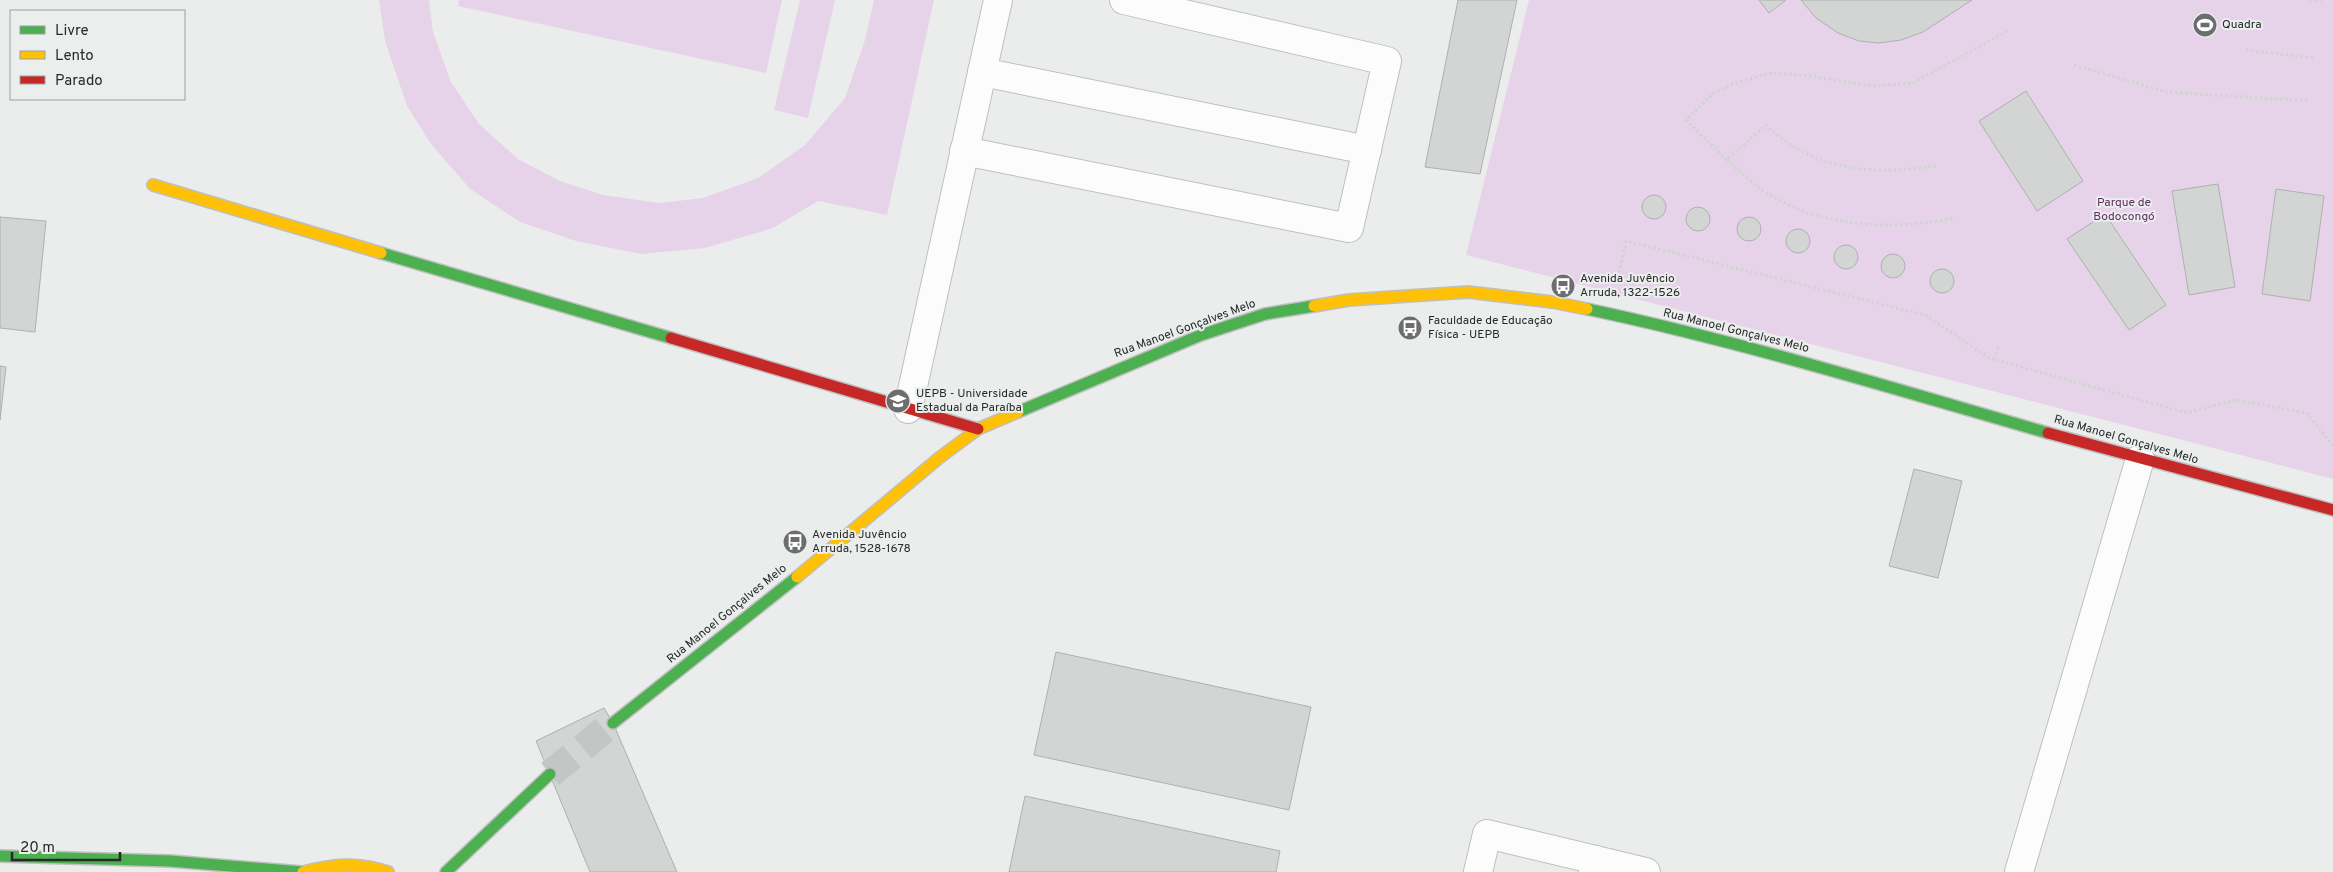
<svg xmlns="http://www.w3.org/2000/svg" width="2333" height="872" font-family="Overpass,sans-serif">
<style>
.green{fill:#e7d3e9}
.building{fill:#d3d5d4;stroke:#aeb0b0}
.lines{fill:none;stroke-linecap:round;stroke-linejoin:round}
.secondary-tunnel{stroke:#c4c6c5;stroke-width:28;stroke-dasharray:28 14;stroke-linecap:butt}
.street-casing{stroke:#bec0bf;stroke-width:30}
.fast-casing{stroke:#bec0bf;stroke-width:14}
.slow-casing{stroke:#bec0bf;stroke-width:14}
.jam-casing{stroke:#bec0bf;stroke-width:14}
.path{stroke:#d1d2d2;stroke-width:3;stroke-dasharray:2.5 2.5;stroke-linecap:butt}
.street{stroke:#fcfcfc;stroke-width:28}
.fast{stroke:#4caf50;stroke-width:11}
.slow{stroke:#ffc107;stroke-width:11}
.jam{stroke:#c62828;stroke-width:11}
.labels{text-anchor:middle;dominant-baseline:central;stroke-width:4;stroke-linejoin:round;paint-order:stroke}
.poi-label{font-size:12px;fill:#282a29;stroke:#eaeeec;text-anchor:start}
.park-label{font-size:12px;fill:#622a68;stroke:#eaeeec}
.street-label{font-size:12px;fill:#282a29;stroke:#eaeeec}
</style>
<rect width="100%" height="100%" fill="#ebedec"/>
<g class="green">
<path d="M379,0H429L433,32L451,82L479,124L518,159L560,181L603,195L659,203L703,198L758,178L805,145L845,98L865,40L874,0H934L887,215L818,201L773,228L705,248L641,254L576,241L520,222L470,189L431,144L407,106L385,41Z"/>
<path d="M459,0H782L766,73L458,6Z"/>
<path d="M800,0H835L808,118L774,110Z"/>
<path d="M1529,0H2333V479L1466,255Z"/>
</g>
<g class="building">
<path d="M1458,0H1517L1480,174L1425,167Z"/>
<path d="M1759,0H1786L1769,13Z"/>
<path d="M1801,0H1972L1923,32L1901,40L1879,43L1859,41L1838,33L1816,18Z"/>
<path d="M2026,91L2083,181L2037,211L1979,121Z"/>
<path d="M2218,184L2235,287L2189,295L2172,191Z"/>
<path d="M2276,189L2324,196L2310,301L2262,294Z"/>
<circle cx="1654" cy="207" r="12"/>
<circle cx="1698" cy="219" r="12"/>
<path d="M2105,214L2166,305L2129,330L2067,239Z"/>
<circle cx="1749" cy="229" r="12"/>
<path d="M0,217L46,221L35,332L0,328Z"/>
<circle cx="1798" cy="241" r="12"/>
<circle cx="1846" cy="257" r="12"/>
<circle cx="1893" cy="266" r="12"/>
<circle cx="1942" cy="281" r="12"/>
<path d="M0,366L6,367L0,420Z"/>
<path d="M1914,469L1962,481L1938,578L1889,566Z"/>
<path d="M1056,652L1311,707L1289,810L1034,755Z"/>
<path d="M604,708L613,723L677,872H590L536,741Z"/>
<path d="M1025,796L1280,851L1276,872H1009Z"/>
</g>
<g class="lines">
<path class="secondary-tunnel" d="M550,774L613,723"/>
<defs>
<g id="street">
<path d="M982,72L1367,150"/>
<path d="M964,151L1349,228L1387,61L1124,0"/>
<path d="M908,409L998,0"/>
<path d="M1478,872L1487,834L1596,860"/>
<path d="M1593,872L1596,860L1646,872"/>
<path d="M2019,872L2140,459"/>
</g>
<g id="fast">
<path d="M381,253L671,338"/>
<path d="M1587,309C1743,342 1895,389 2048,433"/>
<path d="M1018,412L1201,335L1265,314L1314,306"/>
<path d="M613,723L797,577"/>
<path d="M0,856L170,861L302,872"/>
<path d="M446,872L550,774"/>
</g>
<g id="slow">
<path d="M153,185L381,253"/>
<path d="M1314,306L1349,300L1468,292L1552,302L1587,309"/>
<path d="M797,577L939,458L978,429L1018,412"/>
<path d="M303,872C334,864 358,862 388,872"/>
</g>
<g id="jam">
<path d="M671,338L978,429"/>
<path d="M2048,433L2333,510"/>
</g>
</defs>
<use href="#street" class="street-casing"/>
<use href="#fast" class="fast-casing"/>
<use href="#slow" class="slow-casing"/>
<use href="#jam" class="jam-casing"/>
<g class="path">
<path d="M2310,0L2321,1"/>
<path d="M2246,50L2314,58"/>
<path d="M2074,65L2166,92L2309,101"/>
<path d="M1727,160L1686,120L1713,93L1738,82L1772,73L1810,76L1872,86L1913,83L2009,30"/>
<path d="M1936,166C1872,175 1815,172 1766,125L1727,160C1738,170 1750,181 1762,190C1819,228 1890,231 1955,218"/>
<path d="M1617,282L1626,241L1925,315L1989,358L2187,413L2236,400L2307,413L2333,446"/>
<path d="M1994,359L1998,347"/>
</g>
<use href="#street" class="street"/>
<use href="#fast" class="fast"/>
<use href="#slow" class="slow"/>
<use href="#jam" class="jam"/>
</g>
<defs>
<symbol id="stadium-disc" viewBox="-11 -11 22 22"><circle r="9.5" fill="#6c6e6d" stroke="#eaeeec"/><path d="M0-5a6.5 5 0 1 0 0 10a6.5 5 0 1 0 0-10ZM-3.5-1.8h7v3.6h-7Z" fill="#fff"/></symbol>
<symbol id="bus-disc" viewBox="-11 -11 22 22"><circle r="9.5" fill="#6c6e6d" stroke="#eaeeec"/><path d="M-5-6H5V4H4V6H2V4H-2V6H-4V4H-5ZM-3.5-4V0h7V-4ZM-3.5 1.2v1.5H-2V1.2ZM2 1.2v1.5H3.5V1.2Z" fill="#fff"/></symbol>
<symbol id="university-disc" viewBox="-11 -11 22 22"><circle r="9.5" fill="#6c6e6d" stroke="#eaeeec"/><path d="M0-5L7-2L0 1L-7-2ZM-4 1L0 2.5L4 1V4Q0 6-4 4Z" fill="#fff"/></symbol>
</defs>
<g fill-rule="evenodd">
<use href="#stadium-disc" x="2191" y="11" width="28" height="28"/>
<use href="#bus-disc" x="1549" y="272" width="28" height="28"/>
<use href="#bus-disc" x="1396" y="314" width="28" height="28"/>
<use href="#university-disc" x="884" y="387" width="28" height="28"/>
<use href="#bus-disc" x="781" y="528" width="28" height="28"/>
</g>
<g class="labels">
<g class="poi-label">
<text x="2222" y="25">Quadra</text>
<text x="1580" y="279">Avenida Juvêncio<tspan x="1580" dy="14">Arruda, 1322-1526</tspan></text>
<text x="1428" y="321">Faculdade de Educação<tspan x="1428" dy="14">Física - UEPB</tspan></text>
<text x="916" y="394">UEPB - Universidade<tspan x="916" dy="14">Estadual da Paraíba</tspan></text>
<text x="812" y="535">Avenida Juvêncio<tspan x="812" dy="14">Arruda, 1528-1678</tspan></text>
</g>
<g class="park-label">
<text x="2124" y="203">Parque de<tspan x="2124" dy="14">Bodocongó</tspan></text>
</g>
<g class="street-label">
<text transform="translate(1185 329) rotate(-20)">Rua Manoel Gonçalves Melo</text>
<text transform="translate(1736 331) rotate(14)">Rua Manoel Gonçalves Melo</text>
<text transform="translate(2126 440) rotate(16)">Rua Manoel Gonçalves Melo</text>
<text transform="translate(727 614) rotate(-39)">Rua Manoel Gonçalves Melo</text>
</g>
</g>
<rect x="10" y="10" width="175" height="90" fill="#eaeeec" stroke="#9ca09e"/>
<rect x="20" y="26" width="25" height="8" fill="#4caf50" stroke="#9ca09e"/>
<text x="55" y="35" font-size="15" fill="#282a29">Livre</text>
<rect x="20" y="51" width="25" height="8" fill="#ffc107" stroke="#9ca09e"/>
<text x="55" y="60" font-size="15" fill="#282a29">Lento</text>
<rect x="20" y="76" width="25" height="8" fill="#c62828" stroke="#9ca09e"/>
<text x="55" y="85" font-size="15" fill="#282a29">Parado</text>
<path d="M12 852v8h108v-8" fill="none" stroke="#282a29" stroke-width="2.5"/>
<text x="20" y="852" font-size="15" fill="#282a29" stroke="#eaeeec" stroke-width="4" paint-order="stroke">20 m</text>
</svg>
